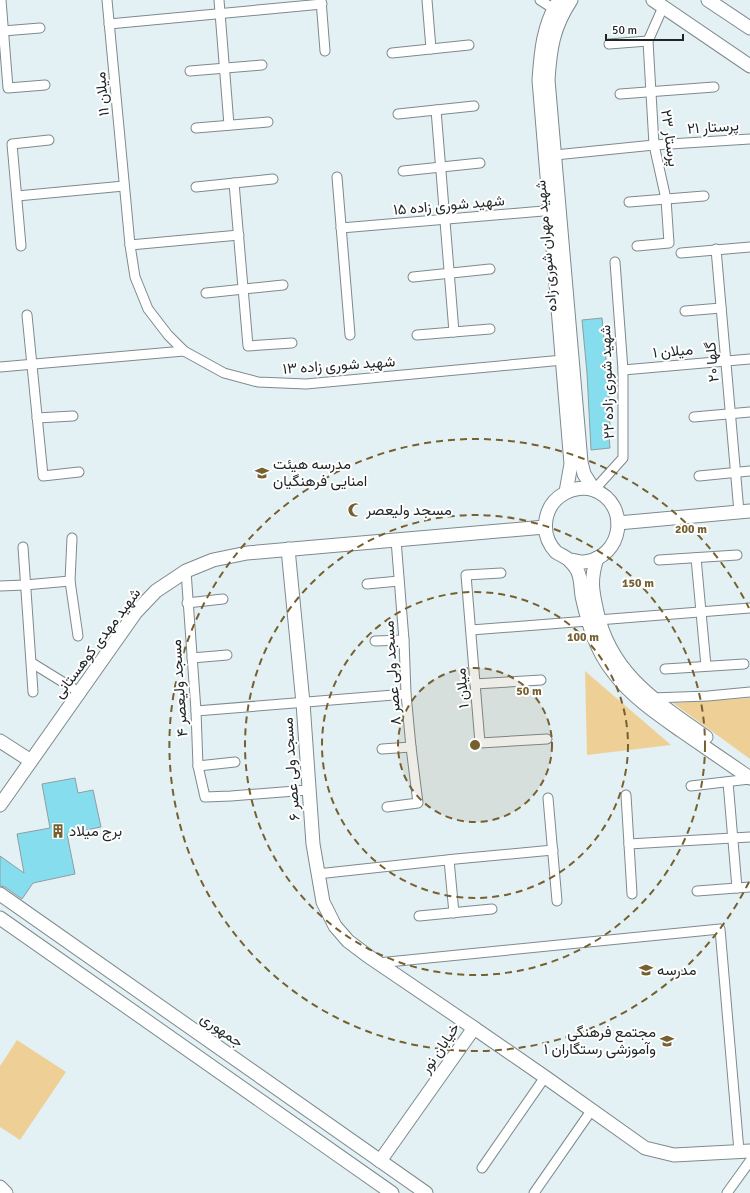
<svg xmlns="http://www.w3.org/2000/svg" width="750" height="1193" font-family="Signika,Vazirmatn,sans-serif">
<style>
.green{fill:#eed096}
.building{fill:#86dded;stroke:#909d9f}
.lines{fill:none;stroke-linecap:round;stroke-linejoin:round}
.street-casing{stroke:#7e8a8d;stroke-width:11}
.secondary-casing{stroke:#7e8a8d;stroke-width:15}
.street{stroke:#fff;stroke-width:9}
.secondary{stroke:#fff;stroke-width:13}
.ring{fill:none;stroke:#776030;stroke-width:2;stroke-dasharray:7 5}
.labels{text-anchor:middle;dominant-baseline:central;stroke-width:4;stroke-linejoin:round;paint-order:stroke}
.street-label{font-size:15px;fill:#1f2425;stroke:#fff}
.poi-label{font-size:15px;fill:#1f2425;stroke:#fff;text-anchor:start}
.centre{fill:#776030;stroke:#fff;stroke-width:2}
.ring-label{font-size:12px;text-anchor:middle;font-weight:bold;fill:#776030;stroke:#fff;stroke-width:4;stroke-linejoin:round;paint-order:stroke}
</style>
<rect width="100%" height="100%" fill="#e4f1f4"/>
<g class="green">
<path d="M585,671L671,745L587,755Z"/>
<path d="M750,698V759L673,703Z"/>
<path d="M17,1040L66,1072L20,1140L0,1127V1066Z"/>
</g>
<g class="building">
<path d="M602,318L609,391L610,425H608L610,448L591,450L587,373L582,320Z"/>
<path d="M75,778L78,793L93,790L101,827L67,834L75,874L33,883L22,899L5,887L0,886V856L24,873L17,834L50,828L42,784Z"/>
</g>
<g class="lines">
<defs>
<g id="street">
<path d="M1,0L8,88L45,85"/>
<path d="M107,0L130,245L135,277L148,309L168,335L184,351L224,373L258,382L306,384L563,360"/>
<path d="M219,0L229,125"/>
<path d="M321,0L325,51"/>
<path d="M427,0L431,49"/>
<path d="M540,0L554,9"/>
<path d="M109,24L322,4"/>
<path d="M3,31L40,28"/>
<path d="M609,44L648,41"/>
<path d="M392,53L469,45"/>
<path d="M190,71L262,65"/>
<path d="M620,94L714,87"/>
<path d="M436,110L454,332"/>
<path d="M398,114L474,106"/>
<path d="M196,128L268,122"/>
<path d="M555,155L654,145L750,139"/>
<path d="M403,171L480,163"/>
<path d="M337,177L350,335"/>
<path d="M234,183L248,346L292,343"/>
<path d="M196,187L273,179"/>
<path d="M17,196L124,186"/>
<path d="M629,202L704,196"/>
<path d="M341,228L555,210"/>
<path d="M130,245L239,235"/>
<path d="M21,246L12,144L49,140"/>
<path d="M637,246L669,243L666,199L654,145L648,41L663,7"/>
<path d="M716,249L739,512"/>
<path d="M681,253L750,247"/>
<path d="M413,277L490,269"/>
<path d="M206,293L283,285"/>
<path d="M685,311L721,308"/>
<path d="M27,315L43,476L79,472"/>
<path d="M417,335L490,329"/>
<path d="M0,367L184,351"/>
<path d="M623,370L750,359"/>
<path d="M694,417L750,412"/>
<path d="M37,418L73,416"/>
<path d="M699,476L750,471"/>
<path d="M594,490L623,458V370L615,262"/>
<path d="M72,538L70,581L78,636"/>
<path d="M23,547L33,692"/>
<path d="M696,558L706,666"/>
<path d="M659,560L737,555"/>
<path d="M186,571L196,711L198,766L235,762"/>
<path d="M501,573L466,575L480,743L547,739"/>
<path d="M367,584L399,581"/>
<path d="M0,586L25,585L70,581"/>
<path d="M187,603L223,599"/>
<path d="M598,620L750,608"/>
<path d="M471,630L588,621"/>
<path d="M375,641L404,640"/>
<path d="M192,658L227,655"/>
<path d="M32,663L79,692"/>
<path d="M665,669L744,664"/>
<path d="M475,684L541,680"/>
<path d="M652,698L708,696L750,692"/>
<path d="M196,711L406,694"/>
<path d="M382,749L411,747"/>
<path d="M198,766L205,797L231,796L308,790"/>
<path d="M728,782L737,888"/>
<path d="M691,786L750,779"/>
<path d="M626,795L632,894"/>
<path d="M548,798L557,901"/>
<path d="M387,807L418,803L411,747L406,694L404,640L396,540"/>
<path d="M629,844L750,837"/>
<path d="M449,860L454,913"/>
<path d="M317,874L456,859L553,850"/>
<path d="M697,891L750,887"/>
<path d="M419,916L492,909"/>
<path d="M378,963L720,929L739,1151"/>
<path d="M482,1168L545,1077"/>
<path d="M534,1193L591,1111"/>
<path d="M727,1193L750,1161"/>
</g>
<g id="secondary">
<path d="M559,0C543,25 541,52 539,80L571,464L566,492"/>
<path d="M571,0C553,27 550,49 548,80L581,462L584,474L594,490"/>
<path d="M653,0L750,66"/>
<path d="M708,0L750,28"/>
<path d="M618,523L750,511"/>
<path d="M288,549L303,703L313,844L323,902L335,926L348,941L368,956L474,1028L380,1161"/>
<path d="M597,558C590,580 592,590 597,612C611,675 657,702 706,737"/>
<path d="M569,560C574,560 579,562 584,562C623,558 631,504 594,490C585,487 573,488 565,493C543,505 539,534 556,552C560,555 565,556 569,560C572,563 578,570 579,575C581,581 581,589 582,596C588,623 596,651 614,673C632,697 659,715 683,732C705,747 728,763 750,778"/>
<path d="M0,741L31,761"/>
<path d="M0,805L136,612L156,591L186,571L213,560L247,553L545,527"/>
<path d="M0,894L426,1193"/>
<path d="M0,918L392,1193"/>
<path d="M474,1028L545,1077L645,1148L674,1155L750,1151"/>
<path d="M0,1187L6,1193"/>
</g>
</defs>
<use href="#street" class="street-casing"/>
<use href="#secondary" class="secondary-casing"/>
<use href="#street" class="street"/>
<use href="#secondary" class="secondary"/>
</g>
<circle cx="475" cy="745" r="77" fill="#776030" fill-opacity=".12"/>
<g class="ring">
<circle cx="475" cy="745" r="77"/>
<circle cx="475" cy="745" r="153"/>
<circle cx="475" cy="745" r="230"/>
<path d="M749 882A306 306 0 1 1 749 608"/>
</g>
<defs>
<symbol id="school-bare" viewBox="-9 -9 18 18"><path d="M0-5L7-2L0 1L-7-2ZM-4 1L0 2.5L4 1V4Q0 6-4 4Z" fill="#776030" stroke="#fff" stroke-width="2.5" paint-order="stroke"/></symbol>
<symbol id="mosque-bare" viewBox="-9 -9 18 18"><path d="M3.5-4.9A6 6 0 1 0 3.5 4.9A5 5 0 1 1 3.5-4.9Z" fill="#776030" stroke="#fff" stroke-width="2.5" paint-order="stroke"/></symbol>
<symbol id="building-bare" viewBox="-9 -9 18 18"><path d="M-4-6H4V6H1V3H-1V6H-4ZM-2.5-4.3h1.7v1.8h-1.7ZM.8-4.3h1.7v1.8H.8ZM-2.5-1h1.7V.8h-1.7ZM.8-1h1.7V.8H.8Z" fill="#776030" stroke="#fff" stroke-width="2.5" paint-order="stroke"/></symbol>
</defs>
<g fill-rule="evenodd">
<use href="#school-bare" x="252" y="463" width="20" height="20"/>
<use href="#mosque-bare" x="345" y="500" width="20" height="20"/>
<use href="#building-bare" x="48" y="821" width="20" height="20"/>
<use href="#school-bare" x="636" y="960" width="20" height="20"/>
<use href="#school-bare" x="657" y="1031" width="20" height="20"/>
</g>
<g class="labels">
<g class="street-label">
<text transform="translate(102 94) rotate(-95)">میلان ۱۱</text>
<text transform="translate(713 127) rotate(-4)">پرستار ۲۱</text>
<text transform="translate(670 138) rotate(82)">پرستار ۲۳</text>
<text transform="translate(449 205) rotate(-5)">شهید شوری زاده ۱۵</text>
<text transform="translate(546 246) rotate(-95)">شهید مهران شوری زاده</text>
<text transform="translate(673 351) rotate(-5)">میلان ۱</text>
<text transform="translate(712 362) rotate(-95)">گلها ۲۰</text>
<text transform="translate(339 365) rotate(-4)">شهید شوری زاده ۱۳</text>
<text transform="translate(607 382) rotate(-92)">شهید شوری زاده ۲۲</text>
<text transform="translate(97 643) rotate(-53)">شهید مهدی کوهستانی</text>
<text transform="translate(392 673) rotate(-94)">مسجد ولی عصر ۸</text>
<text transform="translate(179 688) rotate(-94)">مسجد ولیعصر ۴</text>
<text transform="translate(462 688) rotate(-95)">میلان ۱</text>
<text transform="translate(291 769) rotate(-94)">مسجد ولی عصر ۶</text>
<text transform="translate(222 1030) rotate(35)">جمهوری</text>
<text transform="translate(440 1048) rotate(-56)">خیابان نور</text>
</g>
<g class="poi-label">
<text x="273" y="464">مدرسه هیئت<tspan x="273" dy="17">امنایی فرهنگیان</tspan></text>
<text x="366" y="510">مسجد ولیعصر</text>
<text x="69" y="831">برج میلاد</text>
<text x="657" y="970">مدرسه</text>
<text x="656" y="1032" text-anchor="end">مجتمع فرهنگی<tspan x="656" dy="17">وآموزشی رستگاران ۱</tspan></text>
</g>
</g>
<circle cx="475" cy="745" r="6" class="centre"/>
<g class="ring-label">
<text x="691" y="533">200 m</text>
<text x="638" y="587">150 m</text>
<text x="583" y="641">100 m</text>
<text x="529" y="695">50 m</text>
</g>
<path d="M606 34v6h77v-6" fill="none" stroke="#1f2425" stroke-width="2"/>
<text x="612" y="34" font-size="12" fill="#1f2425" stroke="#ffffff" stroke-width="3" paint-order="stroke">50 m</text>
</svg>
